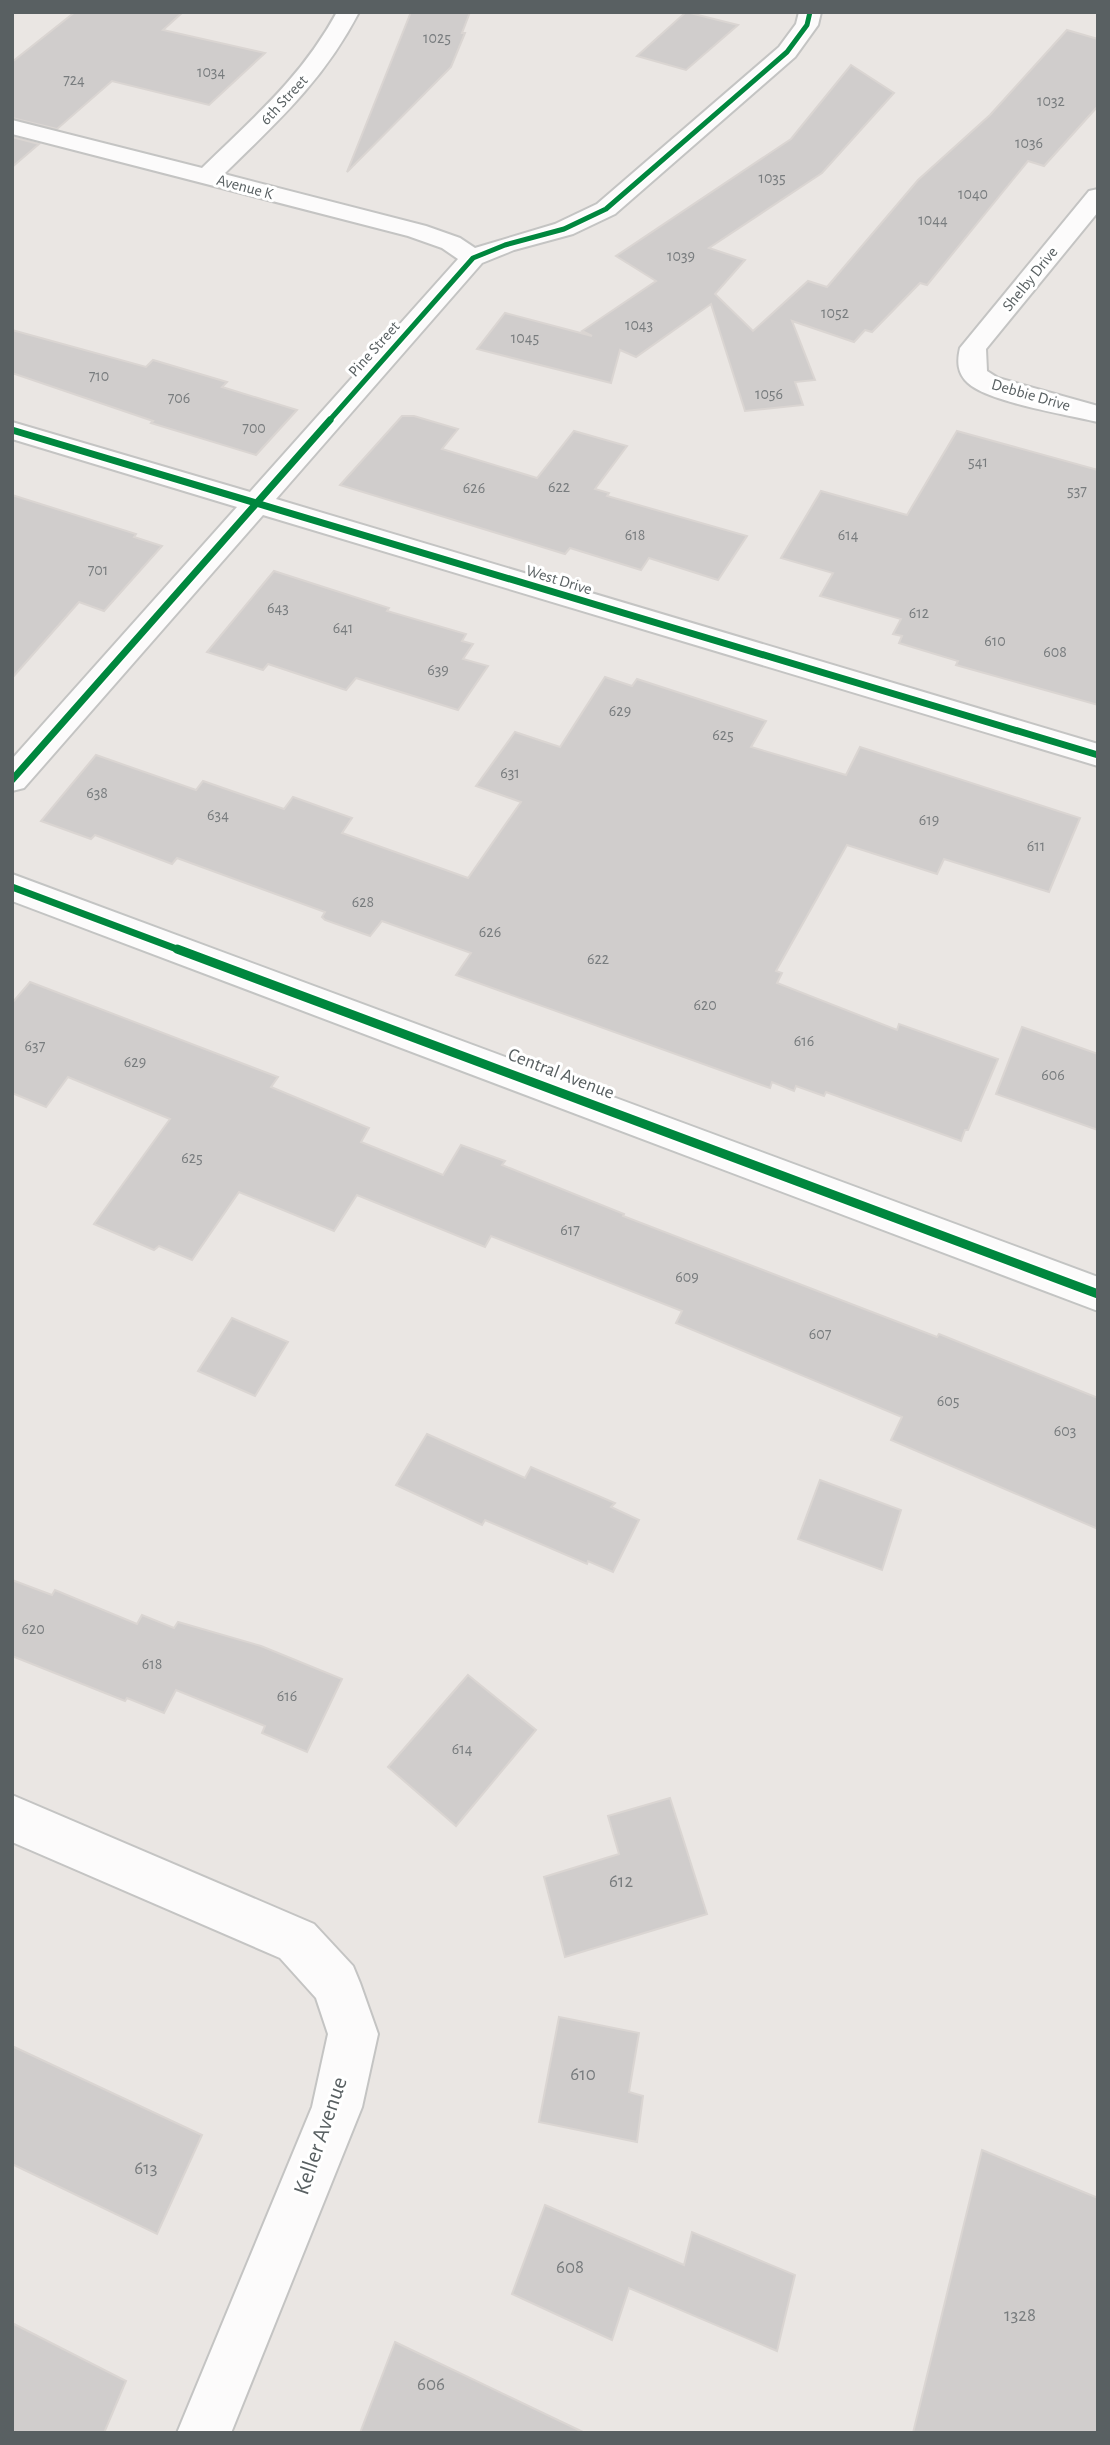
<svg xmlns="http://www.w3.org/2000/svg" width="1110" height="2445" font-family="'Alegreya Sans',sans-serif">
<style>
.building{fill:#d0cdcc;stroke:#dad5d2;stroke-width:2}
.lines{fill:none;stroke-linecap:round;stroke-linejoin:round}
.street-casing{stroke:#c4c4c3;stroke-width:4}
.secondary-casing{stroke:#c3c4c3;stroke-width:4}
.street{fill:#fcfbfb;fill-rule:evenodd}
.secondary{fill:#fcfbfb;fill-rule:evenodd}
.cycleway-far2-casing{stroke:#fff;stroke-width:8}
.cycleway-far1-casing{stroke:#fff;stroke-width:10}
.cycleway-casing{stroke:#fff;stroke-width:13}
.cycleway-far2{stroke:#00873e;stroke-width:5}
.cycleway-far1{stroke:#00873e;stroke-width:7}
.cycleway{stroke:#00873e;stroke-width:9}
.labels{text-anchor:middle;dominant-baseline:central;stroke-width:6;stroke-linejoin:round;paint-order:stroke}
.number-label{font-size:16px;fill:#787c7e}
.far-street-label{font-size:16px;fill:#596062;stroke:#fff}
.street-label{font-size:19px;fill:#596062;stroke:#fff}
.near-number-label{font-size:19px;fill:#787c7e}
.near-street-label{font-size:23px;fill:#596062;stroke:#fff}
</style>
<rect width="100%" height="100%" fill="#eae6e3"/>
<g class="building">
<path d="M75,12H183L163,30L265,53L209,105L112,81L57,129L12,118V62Z"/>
<path d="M411,12H470L462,33H465L451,67L347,172Z"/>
<path d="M686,12L738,25L686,70L637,56Z"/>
<path d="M1067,30L1098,39V106L1044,166L1028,161L927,285L920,283L872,332L865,330L854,342L792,321L815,380L795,382L803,405L745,411L711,304L636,357L620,350L611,383L477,349L505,313L592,336L582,331L656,281L616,256L791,139L851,65L894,93L822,173L709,248L745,260L715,294L753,331L808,281L827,287L918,180L990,115Z"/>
<path d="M12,137L39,144L12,167Z"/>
<path d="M12,330L146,367L153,360L227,382L222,387L297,410L256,455L151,423L153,421L12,373Z"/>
<path d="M402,416H414L458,429L442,449L537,478L574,431L627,446L595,489L609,493L607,496L747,536L718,580L649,558L641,570L570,548L565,554L340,485Z"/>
<path d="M957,431L1098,470V705L956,665L958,661L899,643L902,636L893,634L901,619L820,596L833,573L781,558L821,491L907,515Z"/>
<path d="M12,495L136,534L134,537L162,546L104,611L79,602L12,678Z"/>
<path d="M274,571L389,608L387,611L466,634L462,641L473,644L463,659L488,666L458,710L356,678L346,690L268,664L263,670L207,652Z"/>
<path d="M605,677L632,686L637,679L766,721L751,747L846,775L860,747L1080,818L1049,892L944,859L937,874L847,845L776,971L782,973L777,983L897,1030L899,1024L998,1059L968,1130H965L961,1141L826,1092L824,1096L796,1086L794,1091L772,1082L770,1088L456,975L471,953L382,921L370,936L325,920L322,917L325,912L177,858L172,864L95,835L91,839L41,821L96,755L196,790L203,781L284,809L293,797L352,818L342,833L468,878L521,802L476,786L515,732L560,747Z"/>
<path d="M30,982L278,1077L271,1087L369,1128L361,1142L443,1175L461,1145L505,1161L502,1165L624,1214L623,1216L937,1337L939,1334L1098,1398V1529L891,1440L902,1417L676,1323L682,1311L491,1236L485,1247L357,1195L334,1231L239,1192L192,1260L159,1246L154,1250L94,1224L170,1119L68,1077L46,1107L12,1093V1003Z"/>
<path d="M1022,1027L1098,1054V1130L996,1094Z"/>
<path d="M232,1318L288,1342L255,1396L198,1371Z"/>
<path d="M427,1434L525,1478L531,1467L615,1503L611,1507L639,1520L613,1572L588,1561L587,1564L485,1520L482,1525L396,1485Z"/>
<path d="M820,1480L901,1510L882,1570L798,1539Z"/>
<path d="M12,1580L52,1595L55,1590L137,1624L142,1615L174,1628L178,1622L261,1646L342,1679L307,1752L262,1733L265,1726L176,1690L164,1713L127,1698L125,1701L12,1656Z"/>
<path d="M468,1675L536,1730L456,1826L388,1767Z"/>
<path d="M670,1798L707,1914L565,1957L544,1877L619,1854L608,1816Z"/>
<path d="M559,2017L639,2033L629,2092L643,2096L637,2142L539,2122Z"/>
<path d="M12,2046L202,2135L157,2234L12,2164Z"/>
<path d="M982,2150L1098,2198V2433H913Z"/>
<path d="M545,2205L684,2265L692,2232L795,2275L777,2351L629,2288L612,2340L512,2294Z"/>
<path d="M12,2323L126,2381L104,2433H12Z"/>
<path d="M395,2342L585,2433H360Z"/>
</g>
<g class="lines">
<defs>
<g id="street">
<path d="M337,12H359C323,81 278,121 224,174L426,226L460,238L475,248L555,224L597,204L779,47L796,24L799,12H821L818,25L795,57L615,214L573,234L514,250L482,263L276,499L1098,744V766L263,515L24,788L12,791V759L237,507L12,439V422L250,492L458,259L442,248L408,236L12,134V120L202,168C254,117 301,78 337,12Z"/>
<path d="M1098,189V212L986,349L987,371L998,378L1098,406V422C1069,415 988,402 968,383C957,373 957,361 960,348L1089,191Z"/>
<path d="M12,1795L314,1924L353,1966L360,1983L378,2034L362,2107L231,2433H177L312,2107L328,2034L316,1998L280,1958L12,1842Z"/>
</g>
<path id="secondary" d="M12,874L1098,1277V1311L12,901Z"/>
</defs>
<use href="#street" class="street-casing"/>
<use href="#secondary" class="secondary-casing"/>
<use href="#street" class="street"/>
<use href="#secondary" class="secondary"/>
<defs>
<path id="cycleway-far2" d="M328,422L473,258L505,245L564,229L606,209L787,52L807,25L810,12"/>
<g id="cycleway-far1">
<path d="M12,430L1098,755"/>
<path d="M12,780L330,420"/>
<path d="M12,887L182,951"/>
</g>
<path id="cycleway" d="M177,949L1098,1294"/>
</defs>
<use href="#cycleway-far2" class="cycleway-far2-casing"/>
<use href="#cycleway-far1" class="cycleway-far1-casing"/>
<use href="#cycleway" class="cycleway-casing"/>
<use href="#cycleway-far2" class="cycleway-far2"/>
<use href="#cycleway-far1" class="cycleway-far1"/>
<use href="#cycleway" class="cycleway"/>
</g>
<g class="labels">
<g class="number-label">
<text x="437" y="38">1025</text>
<text x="211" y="72">1034</text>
<text x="74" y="80">724</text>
<text x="1051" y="101">1032</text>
<text x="1029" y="143">1036</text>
<text x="772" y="178">1035</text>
<text x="973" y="194">1040</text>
<text x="933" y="220">1044</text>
<text x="681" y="256">1039</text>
<text x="835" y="313">1052</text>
<text x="639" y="325">1043</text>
<text x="525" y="338">1045</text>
<text x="99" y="376">710</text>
<text x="769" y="394">1056</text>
<text x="179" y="398">706</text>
<text x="254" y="428">700</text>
<text x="978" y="462">541</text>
<text x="559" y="487">622</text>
<text x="474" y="488">626</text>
<text x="1077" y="491">537</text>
<text x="635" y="535">618</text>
<text x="848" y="535">614</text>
<text x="98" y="570">701</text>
<text x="278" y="608">643</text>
<text x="919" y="613">612</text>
<text x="343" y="628">641</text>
<text x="995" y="641">610</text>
<text x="1055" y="652">608</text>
<text x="438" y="670">639</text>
<text x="620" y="711">629</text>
<text x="723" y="735">625</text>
<text x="510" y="773">631</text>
<text x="97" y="793">638</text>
<text x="218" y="815">634</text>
<text x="929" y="820">619</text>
<text x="1036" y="846">611</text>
<text x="363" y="902">628</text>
<text x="490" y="932">626</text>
<text x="598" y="959">622</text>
<text x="705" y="1005">620</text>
<text x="804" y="1041">616</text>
<text x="35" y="1046">637</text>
<text x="135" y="1062">629</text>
<text x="1053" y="1075">606</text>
<text x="192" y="1158">625</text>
<text x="570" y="1230">617</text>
<text x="687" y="1277">609</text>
<text x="820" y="1334">607</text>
<text x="948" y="1401">605</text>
<text x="1065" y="1431">603</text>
<text x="33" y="1629">620</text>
<text x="152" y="1664">618</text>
<text x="287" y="1696">616</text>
<text x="462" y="1749">614</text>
</g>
<g class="far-street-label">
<text transform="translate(284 100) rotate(-47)">6th Street</text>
<text transform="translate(245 187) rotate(15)">Avenue K</text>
<text transform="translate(1030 279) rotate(-51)">Shelby Drive</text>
<text transform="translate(374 349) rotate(-48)">Pine Street</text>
<text transform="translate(1031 395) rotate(16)">Debbie Drive</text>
<text transform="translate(559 580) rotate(17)">West Drive</text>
</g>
<g class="street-label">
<text transform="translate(561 1074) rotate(21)">Central Avenue</text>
</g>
<g class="near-number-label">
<text x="621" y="1881">612</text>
<text x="583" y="2074">610</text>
<text x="146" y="2168">613</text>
<text x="570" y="2267">608</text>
<text x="1020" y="2315">1328</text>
<text x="431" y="2384">606</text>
</g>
<g class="near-street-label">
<text transform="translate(321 2136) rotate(-71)">Keller Avenue</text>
</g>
</g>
<rect width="1110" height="2445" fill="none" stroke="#596062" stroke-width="28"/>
</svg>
